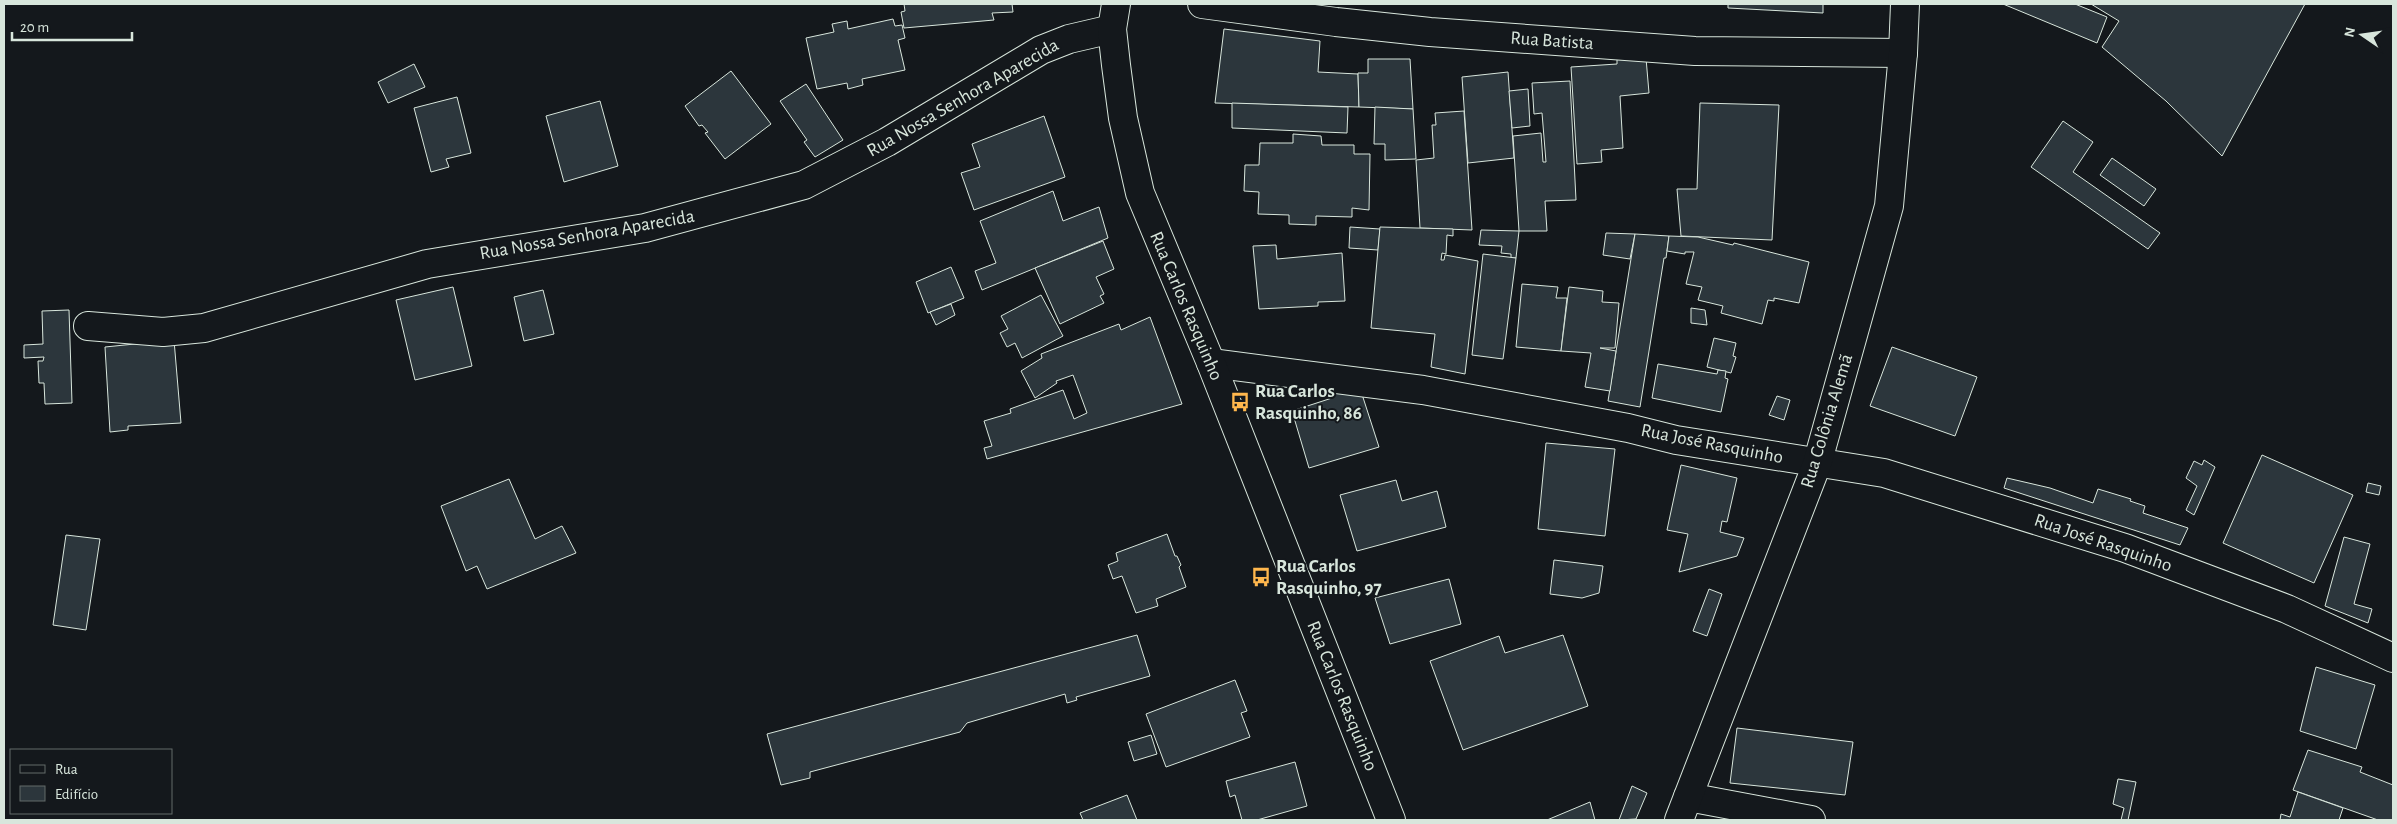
<svg xmlns="http://www.w3.org/2000/svg" width="2397" height="824" font-family="'Alegreya Sans',sans-serif">
<style>
.building{fill:#2c363c;stroke:#d8e6dc}
.lines{fill:none;stroke-linecap:round;stroke-linejoin:round}
.street-casing{stroke:#d8e6dc;stroke-width:30}
.secondary-casing{stroke:#d8e6dc;stroke-width:30}
.street{stroke:#14181c;stroke-width:28}
.secondary{stroke:#14181c;stroke-width:28}
.labels{text-anchor:middle;dominant-baseline:central;stroke-width:4;stroke-linejoin:round;paint-order:stroke}
.street-label{font-size:19px;fill:#d8e6dc;stroke:#14181c}
.poi-label{font-size:19px;font-weight:bold;fill:#d8e6dc;stroke:#14181c;text-anchor:start}
</style>
<rect width="100%" height="100%" fill="#14181c"/>
<g class="building">
<path d="M904,4H1012L1013,12L992,13L994,20L904,28L901,12L905,11Z"/>
<path d="M1728,4H1823V13L1728,8Z"/>
<path d="M2003,4H2075L2107,17L2097,43Z"/>
<path d="M2091,4H2305L2222,156L2166,101L2102,47L2119,21Z"/>
<path d="M893,19L895,26L902,25L905,38L898,40L905,70L862,79L863,85L848,89L847,83L817,89L806,38L834,32L832,24L847,21L848,29Z"/>
<path d="M1224,29L1320,41L1318,72L1358,74L1359,107L1215,103Z"/>
<path d="M1646,58L1649,93L1620,96L1623,148L1601,150L1602,162L1577,164L1571,67L1617,64V59Z"/>
<path d="M1368,59H1410L1413,109L1359,107L1358,73H1368Z"/>
<path d="M414,64L425,87L388,103L378,82Z"/>
<path d="M731,71L771,124L725,159L705,133L708,132L702,125L699,126L685,106Z"/>
<path d="M1508,72L1514,158L1468,163L1462,77Z"/>
<path d="M1570,81L1576,200L1545,201L1547,231H1519L1513,136L1541,133L1543,162H1546L1542,113L1534,114L1532,83Z"/>
<path d="M806,84L843,140L815,157L804,142L807,140L780,101Z"/>
<path d="M1528,89L1530,126L1512,128L1509,91Z"/>
<path d="M457,97L471,153L446,159L449,167L431,172L414,108Z"/>
<path d="M600,101L618,166L564,182L546,116Z"/>
<path d="M1232,103L1348,107L1347,133L1232,128Z"/>
<path d="M1700,103L1779,105L1772,240L1681,236L1677,189H1697Z"/>
<path d="M1375,107L1413,109L1416,159L1385,160V144H1374Z"/>
<path d="M1464,111L1472,230L1420,228L1416,160L1434,158L1432,125H1436L1435,113Z"/>
<path d="M1044,116L1065,177L974,210L961,173L980,167L972,144Z"/>
<path d="M2063,121L2093,142L2073,172L2160,233L2148,249L2031,167Z"/>
<path d="M1293,134L1321,136L1322,145H1354V154H1370L1369,210L1352,208V217L1316,216V225L1289,224V215L1258,214L1259,192L1244,191L1245,165H1259L1260,143H1293Z"/>
<path d="M2112,158L2156,189L2144,206L2100,175Z"/>
<path d="M1053,191L1063,221L1099,207L1108,238L982,290L975,271L996,263L980,221Z"/>
<path d="M1350,227L1380,229L1378,250L1349,248Z"/>
<path d="M1380,227L1453,229V236L1447,235L1446,254L1442,253L1441,260H1444L1445,255L1478,261L1465,374L1431,367L1435,334L1371,328Z"/>
<path d="M1481,230L1519,231L1516,258H1511V254L1501,253L1502,246L1479,245Z"/>
<path d="M1606,233L1635,234L1630,259L1603,255Z"/>
<path d="M1635,234L1669,236L1666,258H1664L1640,407L1608,401Z"/>
<path d="M1669,236L1698,237L1733,245L1734,243L1809,262L1799,303L1774,298V301L1768,300L1762,324L1721,313L1723,306L1698,300L1702,287L1686,284L1694,252H1685V254L1667,251Z"/>
<path d="M1103,241L1114,269L1096,277L1104,294L1100,296L1104,303L1060,324L1035,268Z"/>
<path d="M1276,245L1277,259L1342,253L1345,301L1318,302V306L1259,309L1253,246Z"/>
<path d="M1483,254L1516,258L1503,359L1472,355Z"/>
<path d="M951,267L964,298L928,313L916,282Z"/>
<path d="M1522,284L1558,287L1556,298H1567L1561,351L1516,347Z"/>
<path d="M453,287L472,366L415,380L396,300Z"/>
<path d="M1569,287L1603,291L1602,302L1619,303L1615,348H1600L1616,351L1610,391L1585,387L1591,353L1561,351Z"/>
<path d="M543,290L554,334L524,341L514,297Z"/>
<path d="M1041,295L1063,336L1022,358L1015,343L1007,347L1000,333L1008,329L1001,316Z"/>
<path d="M951,304L955,315L936,325L930,312Z"/>
<path d="M1691,308L1705,310L1707,325L1691,323Z"/>
<path d="M69,310L72,403L45,404L44,383H39L38,361H43L44,357L24,358V345L43,344L42,311Z"/>
<path d="M1150,317L1182,404L987,459L984,448L992,446L984,421L1011,413L1010,409L1063,390L1074,419L1087,413L1073,375L1056,381L1057,383L1035,398L1021,371L1042,358L1041,354L1119,324L1121,330Z"/>
<path d="M1714,338L1736,343L1733,356L1736,357L1731,373L1707,367Z"/>
<path d="M174,340L181,423L128,426V430L110,432L105,347Z"/>
<path d="M1892,347L1977,377L1955,436L1870,406Z"/>
<path d="M1658,364L1717,374L1718,370L1726,371L1725,378L1728,379L1721,412L1652,398Z"/>
<path d="M1359,385L1379,447L1309,468L1292,411L1332,398L1331,394Z"/>
<path d="M1777,396L1790,400L1784,420L1769,415Z"/>
<path d="M1546,443L1615,449L1605,536L1538,529Z"/>
<path d="M2262,455L2353,495L2314,583L2223,543Z"/>
<path d="M2204,460L2215,467L2194,515L2186,510L2197,486L2186,478L2194,461L2202,465Z"/>
<path d="M1681,465L1737,478L1727,522L1722,521L1720,532L1744,538L1737,556L1679,572L1688,534L1667,530Z"/>
<path d="M2007,478L2050,488L2093,503L2098,489L2131,499L2130,501L2145,506L2143,513L2188,528L2180,545L2004,488Z"/>
<path d="M509,479L535,539L562,526L576,553L487,589L477,566L466,571L441,506Z"/>
<path d="M1396,480L1402,501L1437,491L1446,527L1357,551L1340,495Z"/>
<path d="M2368,483L2381,486L2379,495L2366,492Z"/>
<path d="M1167,534L1175,556H1177L1181,565L1179,567L1186,587L1156,599L1158,606L1136,613L1122,576L1113,579L1108,565L1118,561L1116,553Z"/>
<path d="M66,535L100,539L86,630L53,625Z"/>
<path d="M2344,537L2370,544L2354,604L2372,609L2368,623L2325,606Z"/>
<path d="M1554,560L1603,566L1599,593L1582,598L1550,594Z"/>
<path d="M1449,579L1461,624L1390,644L1375,598Z"/>
<path d="M1709,589L1722,594L1707,636L1693,631Z"/>
<path d="M1137,635L1150,676L1076,697L1077,700L1067,703L1065,694L967,723L960,732L810,772V778L781,785L767,734Z"/>
<path d="M1563,635L1588,706L1463,750L1430,661L1499,636L1505,653Z"/>
<path d="M2316,667L2375,685L2356,749L2300,731Z"/>
<path d="M1235,680L1247,711L1241,713L1250,737L1166,767L1146,714Z"/>
<path d="M1737,728L1853,742L1845,795L1730,783Z"/>
<path d="M1151,735L1157,754L1134,761L1128,742Z"/>
<path d="M2308,750L2362,767L2360,772L2393,785V820H2378L2293,790Z"/>
<path d="M1295,762L1307,806L1257,820H1242L1235,795L1230,797L1226,781Z"/>
<path d="M2118,779L2136,782L2128,820H2121L2124,808L2113,804Z"/>
<path d="M1632,786L1647,793L1636,819L1619,820Z"/>
<path d="M2298,792L2343,808L2339,820H2280L2281,814L2290,817Z"/>
<path d="M1127,795L1137,820H1083L1080,813Z"/>
<path d="M1590,802L1595,820H1547Z"/>
</g>
<g class="lines">
<defs>
<g id="street">
<path d="M1202,4L1336,22L1430,32L1695,51L1903,53"/>
<path d="M88,326L163,332L204,328L427,264L645,228L804,185L887,142L1041,50L1069,39L1112,29"/>
<path d="M1211,363L1423,390L1628,428L1676,440L1884,473L2125,548L2287,609L2393,658"/>
<path d="M1688,797L1811,820"/>
</g>
<g id="secondary">
<path d="M1116,4L1112,29L1116,65L1123,118L1140,193L1211,363L1391,820"/>
<path d="M1679,820L1817,464L1889,206L1903,53L1905,4"/>
</g>
</defs>
<use href="#street" class="street-casing"/>
<use href="#secondary" class="secondary-casing"/>
<use href="#street" class="street"/>
<use href="#secondary" class="secondary"/>
</g>
<defs>
<symbol id="bus-bare" viewBox="-9 -9 18 18"><path d="M-5-6H5V4H4V6H2V4H-2V6H-4V4H-5ZM-3.5-4V0h7V-4ZM-3.5 1.2v1.5H-2V1.2ZM2 1.2v1.5H3.5V1.2Z" fill="#ffb74d" stroke="#14181c" stroke-width="2.5" paint-order="stroke"/></symbol>
</defs>
<g fill-rule="evenodd">
<use href="#bus-bare" x="1226" y="388" width="28" height="28"/>
<use href="#bus-bare" x="1247" y="563" width="28" height="28"/>
</g>
<g class="labels">
<g class="street-label">
<text transform="translate(1552 41) rotate(4)">Rua Batista</text>
<text transform="translate(963 98) rotate(-30)">Rua Nossa Senhora Aparecida</text>
<text transform="translate(587 235) rotate(-10)">Rua Nossa Senhora Aparecida</text>
<text transform="translate(1186 306) rotate(67)">Rua Carlos Rasquinho</text>
<text transform="translate(1827 421) rotate(-73)">Rua Colônia Alemã</text>
<text transform="translate(1712 444) rotate(11)">Rua José Rasquinho</text>
<text transform="translate(2103 543) rotate(19)">Rua José Rasquinho</text>
<text transform="translate(1342 696) rotate(68)">Rua Carlos Rasquinho</text>
</g>
<g class="poi-label">
<text x="1255" y="391">Rua Carlos<tspan x="1255" dy="22">Rasquinho, 86</tspan></text>
<text x="1276" y="566">Rua Carlos<tspan x="1276" dy="22">Rasquinho, 97</tspan></text>
</g>
</g>
<rect width="2397" height="824" fill="none" stroke="#d8e6dc" stroke-width="10"/>
<rect x="10" y="749" width="162" height="65" fill="#14181c" stroke="#626a69"/>
<rect x="20" y="765" width="25" height="8" fill="#14181c" stroke="#626a69"/>
<text x="55" y="774" font-size="15" fill="#d8e6dc">Rua</text>
<rect x="20" y="786" width="25" height="15" fill="#2c363c" stroke="#626a69"/>
<text x="55" y="799" font-size="15" fill="#d8e6dc">Edifício</text>
<g transform="translate(2362 35) rotate(283)" stroke="#14181c" stroke-width="4" paint-order="stroke">
<path d="M0-4L9 19L0 12L-9 19Z" fill="#d8e6dc"/>
<text y="-8" font-size="14" font-weight="bold" text-anchor="middle" fill="#d8e6dc">N</text>
</g>
<path d="M12 32v8h120v-8" fill="none" stroke="#d8e6dc" stroke-width="2.5"/>
<text x="20" y="32" font-size="15" fill="#d8e6dc" stroke="#14181c" stroke-width="4" paint-order="stroke">20 m</text>
</svg>
